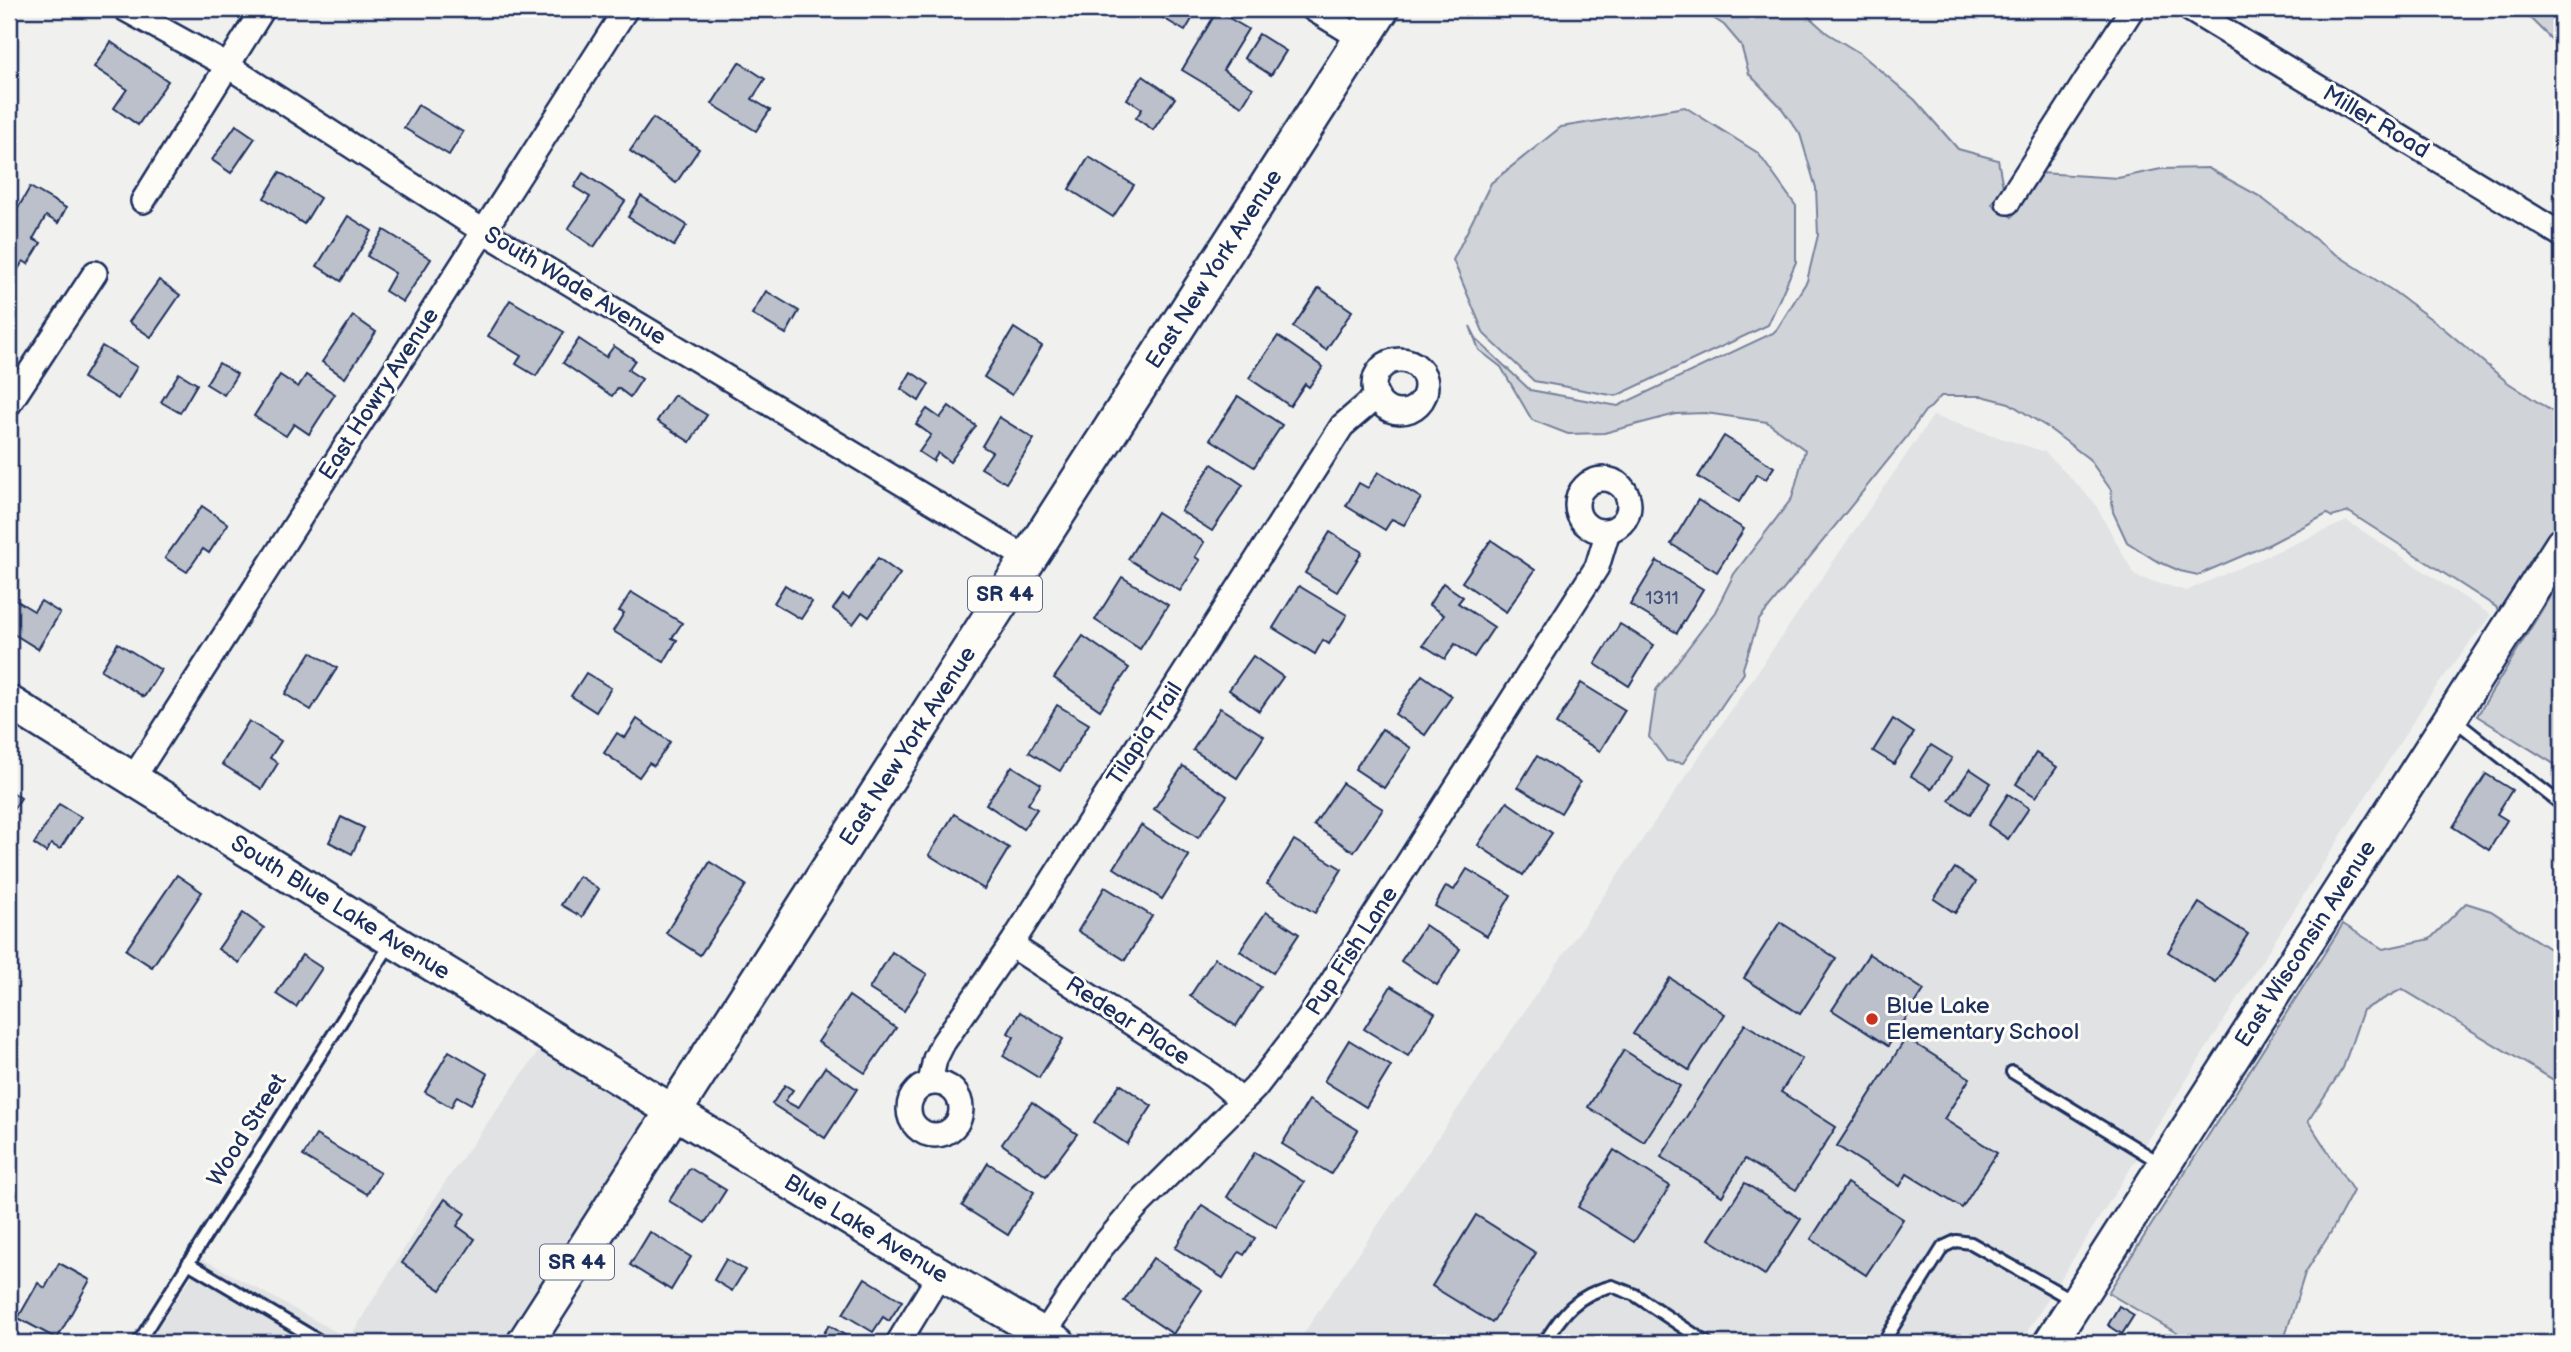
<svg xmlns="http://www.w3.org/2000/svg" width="2571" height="1352" font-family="'Balsamiq Sans',sans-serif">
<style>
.built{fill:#e0e2e3}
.green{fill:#d0d3d8;stroke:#76819b;stroke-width:2}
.building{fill:#bbc0ca;stroke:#1b2f5e;stroke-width:2}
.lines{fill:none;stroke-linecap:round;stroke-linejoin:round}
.lane-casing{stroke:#1b2f5e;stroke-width:16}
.street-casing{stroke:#1b2f5e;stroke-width:28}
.secondary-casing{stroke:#1b2f5e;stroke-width:37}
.primary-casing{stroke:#1b2f5e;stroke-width:40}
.lane{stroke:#fdfcf7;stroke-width:10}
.street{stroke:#fdfcf7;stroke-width:23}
.secondary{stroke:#fdfcf7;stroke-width:32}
.primary{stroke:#fdfcf7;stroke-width:35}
.poi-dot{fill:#c8321e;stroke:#fdfcf7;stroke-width:2.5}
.labels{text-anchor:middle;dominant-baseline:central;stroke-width:6;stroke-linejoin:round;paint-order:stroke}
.number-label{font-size:19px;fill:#435379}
.shield{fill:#fdfcf7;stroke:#5f6c8c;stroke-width:2}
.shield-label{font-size:21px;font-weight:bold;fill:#1b2f5e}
.street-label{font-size:23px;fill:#1b2f5e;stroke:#fdfcf7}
.poi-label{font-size:23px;fill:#1b2f5e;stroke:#fdfcf7;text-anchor:start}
</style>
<rect width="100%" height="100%" fill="#f0f0ee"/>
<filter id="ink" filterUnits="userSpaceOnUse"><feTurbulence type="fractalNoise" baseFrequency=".0143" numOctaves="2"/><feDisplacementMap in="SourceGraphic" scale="14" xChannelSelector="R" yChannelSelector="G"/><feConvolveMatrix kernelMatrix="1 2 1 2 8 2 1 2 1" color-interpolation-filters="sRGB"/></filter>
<g filter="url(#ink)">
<g class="built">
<path d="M1933,416L2045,452L2094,502L2135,576L2186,591L2347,521L2491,615L2430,695L2020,1343H1297Z"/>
<path d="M544,1044L658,1113L511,1343H148L203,1259L349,1339L443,1185Z"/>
</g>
<g class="green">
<path d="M1699,9H1800L1827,33L1861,54L1915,100L1958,149L1998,160L2003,187L1992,204L2012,217L2041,173L2118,178L2161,169L2208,168L2259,196L2328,249L2393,291L2442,327L2507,382L2562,418V522L2501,617L2496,607L2349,512L2332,517L2327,514L2270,544L2198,575L2180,571L2155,560L2127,542L2113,512L2111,490L2089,459L2047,427L2009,403L1982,396H1941L1931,407L1925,411L1906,438L1759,620L1743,668L1744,673L1683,763L1667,761L1649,737L1656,690L1715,612L1734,574L1792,498L1805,450L1767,422L1706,413L1676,414L1604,433L1568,434L1532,420L1501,367L1479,350L1470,326L1477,340L1530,390L1618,406L1773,333L1777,329L1807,281L1818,235L1816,188L1800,134L1780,106L1749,74L1741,45L1724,25Z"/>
<path d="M2511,9H2562V50L2531,19Z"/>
<path d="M1685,107L1758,153L1796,206V262L1768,325L1616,396L1534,381L1484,334L1453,260L1491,183L1561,127Z"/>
<path d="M2562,577V769L2477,716Z"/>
<path d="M2466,903L2491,911L2562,957V1085L2402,989L2363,1010L2343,1068L2308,1121L2353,1191L2331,1232L2305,1273L2283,1343H2194L2108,1293L2343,924L2383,949L2430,939Z"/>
</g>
<g class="building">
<path d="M1148,9H1198L1185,31Z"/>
<path d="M1217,11L1248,29L1223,70L1253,88L1242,106L1182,70Z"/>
<path d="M1259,34L1286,51L1271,75L1244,58Z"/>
<path d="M111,42L168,81L138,125L114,108L127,89L94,67Z"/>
<path d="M739,62L765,79L752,99L770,110L756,131L712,104Z"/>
<path d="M1143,76L1175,98L1153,130L1136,118L1142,109L1127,99Z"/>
<path d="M418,105L463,132L449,155L404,128Z"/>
<path d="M653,118L699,149L676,183L630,151Z"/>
<path d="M236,125L255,138L231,173L212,160Z"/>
<path d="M1089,157L1134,185L1113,217L1069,189Z"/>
<path d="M280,172L320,198L304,224L264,198Z"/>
<path d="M583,173L625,201L594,247L568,229L590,197L574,187Z"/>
<path d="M30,187L66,208L58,223L46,216L33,239L41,243L28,264L23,261L9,285V251L14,242L9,239V224Z"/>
<path d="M641,196L687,225L674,246L628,217Z"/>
<path d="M348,216L372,231L341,281L317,266Z"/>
<path d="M384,230L431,259L403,302L385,291L395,273L367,256Z"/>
<path d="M159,280L180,295L151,337L129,322Z"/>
<path d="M1319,288L1352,311L1326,350L1293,327Z"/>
<path d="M766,291L799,311L786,334L752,314Z"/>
<path d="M510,300L564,332L536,376L516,364L521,356L488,336Z"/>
<path d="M353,316L376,332L345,378L322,362Z"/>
<path d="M1014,328L1042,346L1012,395L984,377Z"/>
<path d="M1278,336L1323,367L1309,387L1305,384L1290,406L1249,378Z"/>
<path d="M579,339L606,357L614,346L635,360L628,370L642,379L630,397L618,388L612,396L563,363Z"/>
<path d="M102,346L137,367L118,399L83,378Z"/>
<path d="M219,363L237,374L224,395L206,384Z"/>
<path d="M911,372L929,384L919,401L901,389Z"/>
<path d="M179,373L197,384L180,413L161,402Z"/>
<path d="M280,375L298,387L306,375L335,394L309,434L294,424L286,436L254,416Z"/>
<path d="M674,395L707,415L690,442L657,421Z"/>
<path d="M1238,396L1282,425L1254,467L1210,439Z"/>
<path d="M949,406L976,426L950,462L938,453L933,461L919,452L931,435L916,424L927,409L940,418Z"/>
<path d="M999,417L1034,439L1006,483L981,468L992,452L982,446Z"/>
<path d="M1724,436L1774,467L1766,479L1757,474L1739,502L1698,477Z"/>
<path d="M1212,464L1243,485L1212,531L1181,511Z"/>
<path d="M1378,472L1421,498L1404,525L1392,519L1385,530L1346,506L1359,483L1368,488Z"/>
<path d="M1698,500L1744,529L1717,572L1671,544Z"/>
<path d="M202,506L228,524L209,553L203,549L187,572L165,558Z"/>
<path d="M1157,512L1204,542L1195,557L1200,560L1180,591L1128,559Z"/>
<path d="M1330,532L1362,552L1337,592L1305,573Z"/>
<path d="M1491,540L1535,570L1506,612L1462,582Z"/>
<path d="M878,558L900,574L869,617L862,612L853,624L833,609L843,595L849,599Z"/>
<path d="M1657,561L1703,589L1677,633L1630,605Z"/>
<path d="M1122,577L1168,605L1140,649L1095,620Z"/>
<path d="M1443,583L1463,597L1458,603L1494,627L1474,657L1455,644L1445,659L1423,645L1444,615L1429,605Z"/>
<path d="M785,585L812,602L801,619L774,603Z"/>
<path d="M1299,586L1347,615L1329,644L1323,640L1315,654L1273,628Z"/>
<path d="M631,592L682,623L672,638L677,640L664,662L613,631L624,613L619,611Z"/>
<path d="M9,596L34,611L41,601L60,613L38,649L9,631Z"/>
<path d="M1620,624L1654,645L1629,686L1595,664Z"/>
<path d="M1083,636L1129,668L1100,710L1054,678Z"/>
<path d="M118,643L161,670L144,697L101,670Z"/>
<path d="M311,652L337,668L311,710L285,694Z"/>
<path d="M1253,656L1283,677L1259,711L1229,690Z"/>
<path d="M586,673L611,688L596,712L571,696Z"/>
<path d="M1422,675L1452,696L1425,735L1395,714Z"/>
<path d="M1581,683L1625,710L1600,751L1556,724Z"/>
<path d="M1057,705L1089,724L1060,771L1029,752Z"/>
<path d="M1220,708L1264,736L1237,778L1193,750Z"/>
<path d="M637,719L670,742L654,766L649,763L639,777L604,753L617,733L625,738Z"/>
<path d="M1893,719L1914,733L1894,764L1873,751Z"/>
<path d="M249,721L281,741L270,758L278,763L262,789L222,764Z"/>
<path d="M1382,729L1411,748L1384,788L1355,769Z"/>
<path d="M1931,745L1952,758L1932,789L1911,776Z"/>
<path d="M2036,753L2057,767L2036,797L2016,784Z"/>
<path d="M1537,756L1580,782L1561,813L1518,787Z"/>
<path d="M1012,766L1041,784L1028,804L1037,809L1023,829L986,804Z"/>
<path d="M1183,766L1227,796L1198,838L1154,809Z"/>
<path d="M1970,769L1991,783L1970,814L1949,800Z"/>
<path d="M2486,774L2512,790L2497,814L2507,820L2489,850L2453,827Z"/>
<path d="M1342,783L1383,809L1354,852L1314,825Z"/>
<path d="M9,790L21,798L9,816Z"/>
<path d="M2008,794L2029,808L2008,839L1988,825Z"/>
<path d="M1507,802L1552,833L1523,875L1478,845Z"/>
<path d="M59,804L81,817L60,849L51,844L46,852L34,844Z"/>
<path d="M954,814L1009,848L984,889L929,855Z"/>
<path d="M341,817L364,828L352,854L329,842Z"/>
<path d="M1141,825L1189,856L1162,899L1114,868Z"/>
<path d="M1294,840L1342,869L1315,913L1267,884Z"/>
<path d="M710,862L746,885L700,955L666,933Z"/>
<path d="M1955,868L1976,882L1955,913L1934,899Z"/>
<path d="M1467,869L1511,895L1487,936L1435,906L1446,886L1454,890Z"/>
<path d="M177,875L202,892L152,967L126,950Z"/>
<path d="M579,876L599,889L582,917L561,905Z"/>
<path d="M1105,887L1152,916L1125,960L1078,931Z"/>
<path d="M2199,903L2248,934L2216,983L2168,952Z"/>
<path d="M1266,912L1299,934L1273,973L1240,951Z"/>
<path d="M243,913L264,928L239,963L218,949Z"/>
<path d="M1780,922L1836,958L1800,1014L1744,978Z"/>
<path d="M1425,925L1460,949L1437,985L1401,961Z"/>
<path d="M892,952L927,974L904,1011L869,989Z"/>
<path d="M1869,954L1924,990L1888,1046L1832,1010Z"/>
<path d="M302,955L322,968L296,1007L276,994Z"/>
<path d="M1215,958L1261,987L1236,1026L1190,996Z"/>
<path d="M1670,978L1725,1014L1689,1070L1633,1034Z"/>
<path d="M1391,986L1435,1013L1408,1056L1364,1029Z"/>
<path d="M849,996L896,1028L865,1073L818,1042Z"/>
<path d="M1020,1012L1063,1039L1039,1078L1003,1056L1014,1037L1008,1033Z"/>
<path d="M1745,1024L1802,1059L1781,1092L1836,1127L1796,1190L1745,1159L1722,1196L1661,1157Z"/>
<path d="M1906,1038L1970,1078L1944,1119L1997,1153L1962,1208L1907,1174L1900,1186L1837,1146Z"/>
<path d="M1349,1040L1391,1066L1366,1107L1324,1081Z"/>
<path d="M1624,1050L1680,1086L1644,1142L1588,1107Z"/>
<path d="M449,1051L488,1074L471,1104L457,1096L451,1107L425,1092Z"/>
<path d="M825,1067L857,1089L825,1138L772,1104L785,1085L793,1090L785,1101L798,1108Z"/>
<path d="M1120,1084L1152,1106L1127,1144L1094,1122Z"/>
<path d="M1309,1100L1358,1130L1331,1174L1282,1144Z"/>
<path d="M1032,1102L1077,1134L1046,1176L1002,1144Z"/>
<path d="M316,1135L380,1173L367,1194L303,1156Z"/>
<path d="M1614,1150L1670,1186L1634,1242L1578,1207Z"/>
<path d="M1255,1152L1304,1182L1276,1227L1227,1197Z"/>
<path d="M988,1163L1034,1192L1008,1235L962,1206Z"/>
<path d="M690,1168L726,1190L705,1223L669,1201Z"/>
<path d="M1745,1183L1801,1219L1765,1275L1709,1239Z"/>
<path d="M1847,1183L1903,1219L1866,1275L1811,1239Z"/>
<path d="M445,1199L465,1213L457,1226L475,1239L441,1290L402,1263Z"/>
<path d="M1202,1205L1255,1238L1244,1255L1239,1252L1223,1278L1175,1248Z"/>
<path d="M1476,1215L1536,1253L1492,1323L1432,1286Z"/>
<path d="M650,1232L691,1257L671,1290L630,1265Z"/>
<path d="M1153,1258L1202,1290L1173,1334L1124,1301Z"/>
<path d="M726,1259L745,1270L732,1291L714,1280Z"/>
<path d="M59,1263L90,1280L57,1339L18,1318L38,1283L45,1288Z"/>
<path d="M865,1278L902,1301L889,1321L883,1317L873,1332L843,1314Z"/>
<path d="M2119,1306L2134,1315L2122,1334L2108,1325Z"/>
<path d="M829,1325L857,1343H818Z"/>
</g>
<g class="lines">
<defs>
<g id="lane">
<path d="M2452,718L2562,805"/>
<path d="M2012,1072L2162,1164"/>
<path d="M188,1263L323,1343"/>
<path d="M138,1343L391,943"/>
<path d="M1544,1343C1563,1313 1576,1295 1612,1286L1635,1295L1707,1343"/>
<path d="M1883,1343L1943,1247L1956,1241L1971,1243L2074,1301"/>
</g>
<g id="street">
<path d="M125,9L228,66L483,231L1028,559"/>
<path d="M1313,9L1362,39"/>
<path d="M2189,9L2562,235"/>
<path d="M143,201L263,9"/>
<path d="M2008,202L2132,9"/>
<circle cx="1400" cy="386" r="26"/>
<path d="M9,404L95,273"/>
<circle cx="1603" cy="505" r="26"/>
<path d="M132,780L626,9"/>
<path d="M1011,945L1213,1076L1242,1101"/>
<circle cx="935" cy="1109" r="26"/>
<path d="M930,1083L935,1059L943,1043L1011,945L1342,426L1377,396"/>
<path d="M1044,1334L1101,1248L1136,1207L1255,1088L1309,1018L1597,567L1608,531"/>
<path d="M898,1343L940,1274"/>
</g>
<g id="secondary">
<path id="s1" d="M9,702L392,940L940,1274L1059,1343"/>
<path id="s2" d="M2050,1343L2562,544"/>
</g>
<g id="primary">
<path id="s3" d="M525,1343L1381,9"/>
</g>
</defs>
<use href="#lane" class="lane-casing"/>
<use href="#street" class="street-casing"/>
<use href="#secondary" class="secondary-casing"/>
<use href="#primary" class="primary-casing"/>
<use href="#lane" class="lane"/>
<use href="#street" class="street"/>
<use href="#secondary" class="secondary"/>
<use href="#primary" class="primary"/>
</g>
</g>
<circle class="poi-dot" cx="1872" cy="1019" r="7"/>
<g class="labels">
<g class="number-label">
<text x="1662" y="598">1311</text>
</g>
<g class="shield">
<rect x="968" y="576.5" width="74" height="35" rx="5"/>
<rect x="540" y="1244.5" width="74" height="35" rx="5"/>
</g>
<g class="shield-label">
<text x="1005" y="594">SR 44</text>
<text x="577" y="1262">SR 44</text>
</g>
<g class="street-label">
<text transform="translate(2376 122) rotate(31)">Miller Road</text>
<text stroke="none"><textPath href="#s3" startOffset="1276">East New York Avenue</textPath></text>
<text transform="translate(575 286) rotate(31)">South Wade Avenue</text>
<text transform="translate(379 394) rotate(-57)">East Howry Avenue</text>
<text transform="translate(1145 734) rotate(-57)">Tilapia Trail</text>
<text stroke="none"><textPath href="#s3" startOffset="709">East New York Avenue</textPath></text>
<text stroke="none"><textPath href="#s1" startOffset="390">South Blue Lake Avenue</textPath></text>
<text stroke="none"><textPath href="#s2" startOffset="474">East Wisconsin Avenue</textPath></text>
<text transform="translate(1352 951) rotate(-57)">Pup Fish Lane</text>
<text transform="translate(1128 1021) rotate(33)">Redear Place</text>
<text transform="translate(247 1130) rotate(-58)">Wood Street</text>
<text stroke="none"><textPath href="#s1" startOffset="1006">Blue Lake Avenue</textPath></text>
</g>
<g class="poi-label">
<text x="1886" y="1006">Blue Lake<tspan x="1886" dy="26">Elementary School</tspan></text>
</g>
</g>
<rect width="2571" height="1352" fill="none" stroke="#fdfcf7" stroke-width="35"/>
<rect x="18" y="18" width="2536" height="1317" fill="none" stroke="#1b2f5e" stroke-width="2.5" filter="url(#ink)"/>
</svg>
